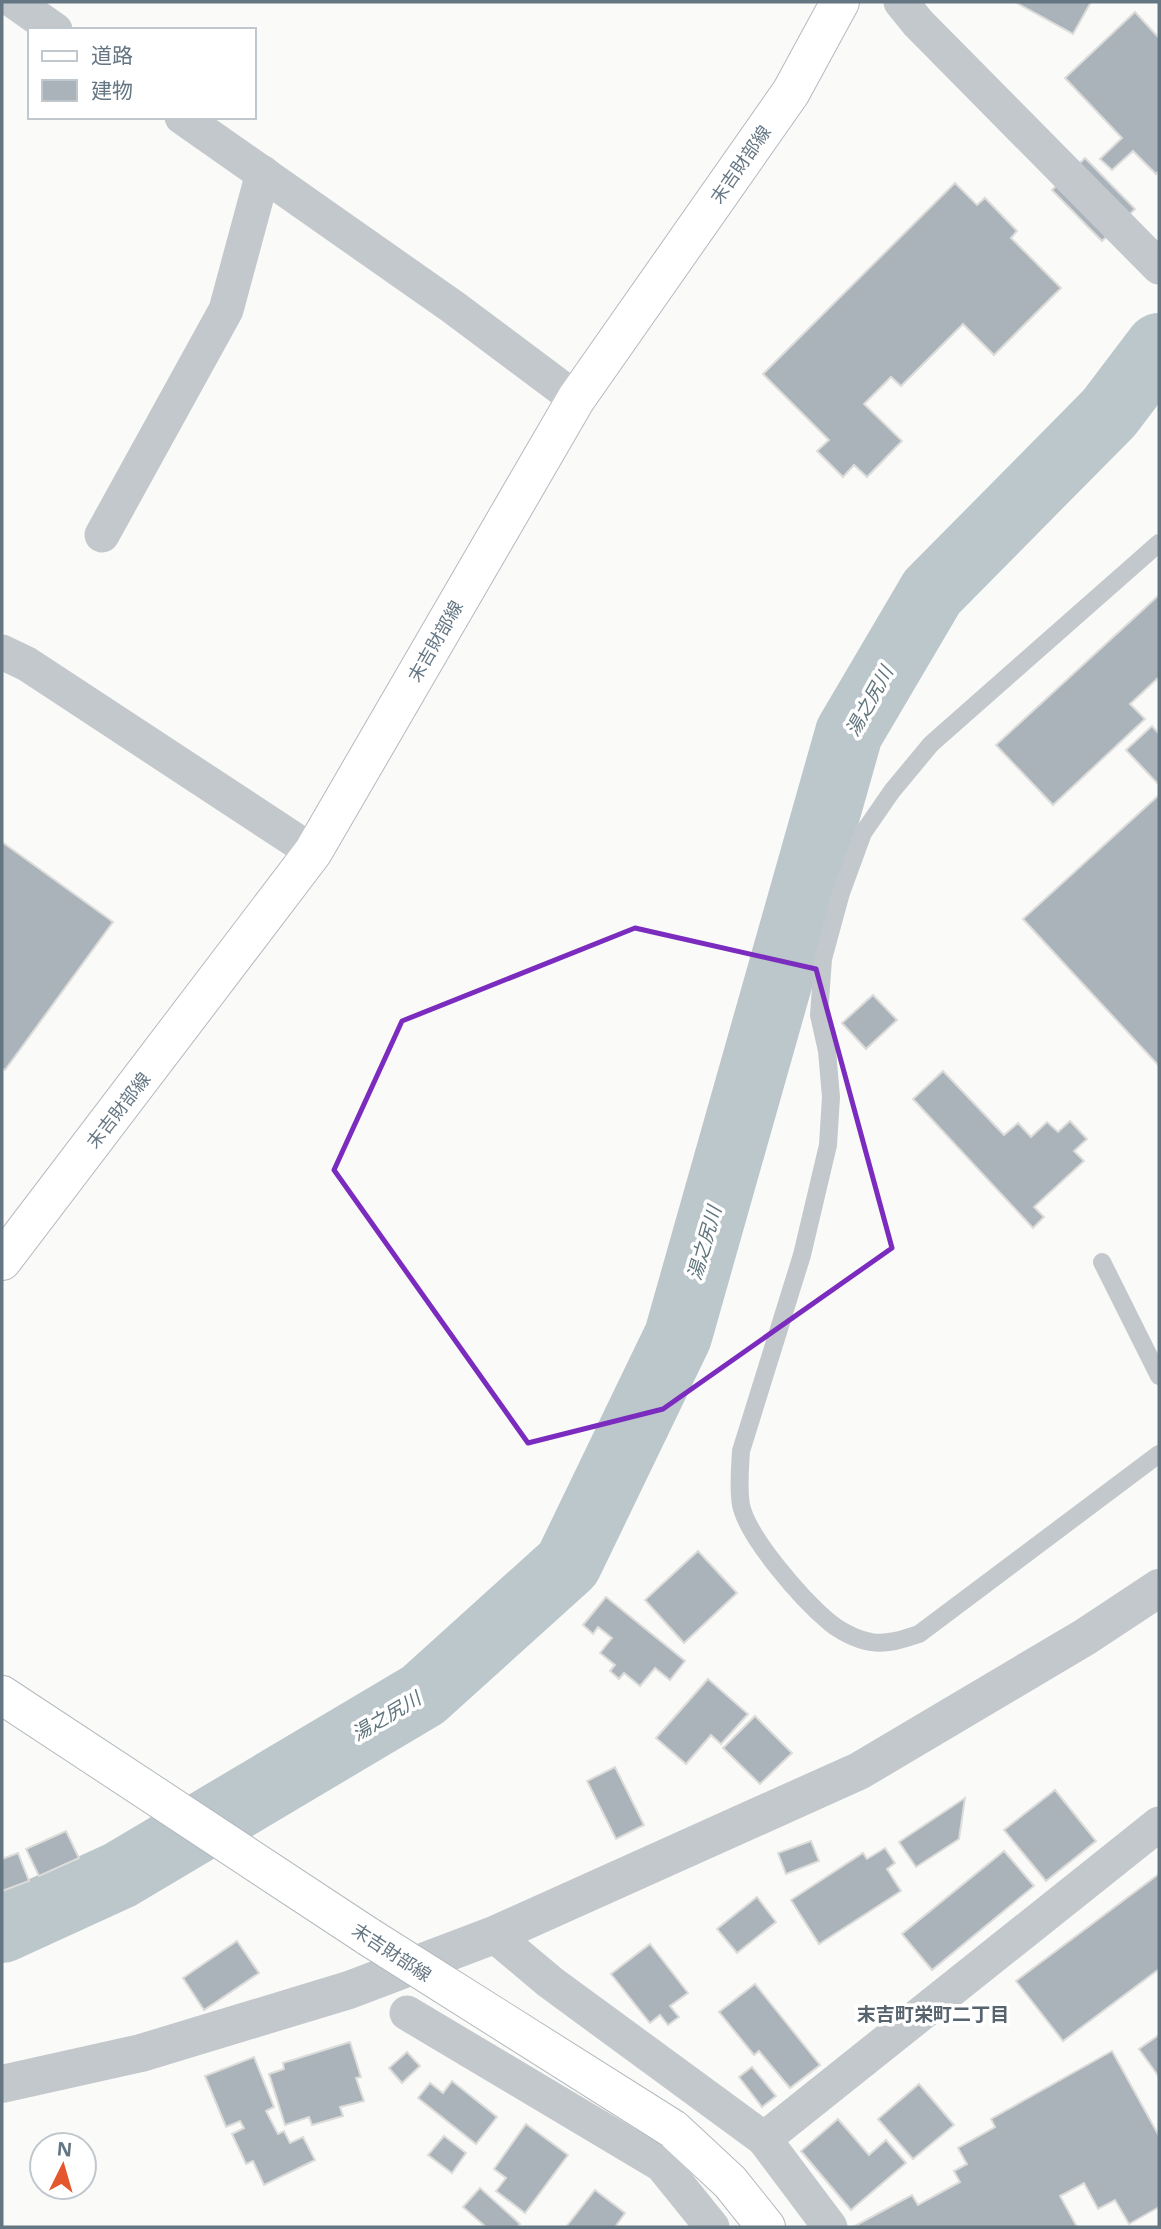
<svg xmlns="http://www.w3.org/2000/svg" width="1161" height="2229" font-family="'Noto Sans','Noto Sans JP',sans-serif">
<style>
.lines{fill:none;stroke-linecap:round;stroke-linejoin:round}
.river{stroke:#bbc7cb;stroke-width:68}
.building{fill:#aab3b9;stroke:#dcdcda;stroke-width:2}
.secondary-casing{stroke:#b3babf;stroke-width:40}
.service{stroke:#c3c8cc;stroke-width:18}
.minor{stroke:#c3c8cc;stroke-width:35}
.tertiary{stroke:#c3c8cc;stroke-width:38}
.secondary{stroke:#fff;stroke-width:38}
.secondary-bridge-casing{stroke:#b3babf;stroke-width:40;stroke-linecap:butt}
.secondary-bridge{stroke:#fff;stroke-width:38}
.marked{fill:none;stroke:#7b2cbf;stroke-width:5;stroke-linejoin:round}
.labels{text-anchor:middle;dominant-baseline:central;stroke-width:7;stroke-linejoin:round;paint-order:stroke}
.street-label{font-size:18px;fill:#657683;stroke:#fff}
.water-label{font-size:19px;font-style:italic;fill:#60757c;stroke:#fff}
.neighbourhood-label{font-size:19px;font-weight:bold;fill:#57646e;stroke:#fff}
</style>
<rect width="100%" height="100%" fill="#fafaf8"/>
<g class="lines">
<path class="river" d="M2,1929L120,1875L423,1695L568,1564L678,1336L849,733L932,592L1109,413L1159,347"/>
</g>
<g class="building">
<path d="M1015,2H1091L1073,34Z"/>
<path d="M1135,12L1159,38V171L1156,174L1133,151L1112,170L1100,159L1122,138L1065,78Z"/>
<path d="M1085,158L1135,209L1102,241L1052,190Z"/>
<path d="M955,183L977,205L985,198L1017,231L1011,238L1061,288L994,355L963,324L901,386L891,377L864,404L902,441L867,477L854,465L843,477L817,451L829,440L763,374Z"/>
<path d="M1159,595V677L1130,704L1145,719L1053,805L996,745Z"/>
<path d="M1152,726L1159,734V785L1126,750Z"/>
<path d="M1159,795V1066L1023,919Z"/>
<path d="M2,842L113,922L5,1070L2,1068Z"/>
<path d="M873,995L897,1020L866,1049L842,1023Z"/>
<path d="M943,1071L1004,1135L1018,1123L1031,1137L1047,1122L1058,1132L1070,1121L1087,1139L1074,1151L1084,1161L1034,1207L1044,1217L1033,1228L913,1099Z"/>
<path d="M698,1551L737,1593L684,1643L645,1600Z"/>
<path d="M606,1597L685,1661L670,1680L655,1668L640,1686L624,1673L619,1679L610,1671L615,1665L600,1653L612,1638L598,1627L593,1634L583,1625Z"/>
<path d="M708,1679L748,1714L721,1744L711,1735L686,1764L656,1738Z"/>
<path d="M755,1716L792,1753L760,1784L723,1748Z"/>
<path d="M615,1767L644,1825L616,1839L587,1781Z"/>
<path d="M1055,1790L1096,1841L1046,1881L1004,1830Z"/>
<path d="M965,1798L959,1839L916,1867L899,1842Z"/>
<path d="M66,1831L79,1858L39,1876L26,1849Z"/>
<path d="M811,1841L819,1861L786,1874L778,1853Z"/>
<path d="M885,1848L895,1863L887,1869L901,1891L819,1944L791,1900L863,1853L867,1859Z"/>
<path d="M1004,1851L1034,1886L932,1970L902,1934Z"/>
<path d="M18,1853L29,1881L2,1891V1859Z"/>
<path d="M1159,1874V1969L1063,2041L1016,1981Z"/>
<path d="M757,1897L776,1922L737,1953L717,1929Z"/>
<path d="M237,1941L259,1973L204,2010L183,1978Z"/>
<path d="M650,1944L688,1993L670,2006L679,2017L668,2025L660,2015L650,2023L611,1974Z"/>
<path d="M755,1984L820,2065L790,2088L759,2051L754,2055L719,2012Z"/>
<path d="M1159,2035V2077L1139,2049Z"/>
<path d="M350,2042L361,2077L356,2078L364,2101L340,2107L343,2116L312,2125L309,2117L285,2125L269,2074L284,2069L283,2063Z"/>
<path d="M1112,2051L1159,2136V2207L1129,2224L1115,2200L1098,2209L1084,2183L1060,2196L1077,2227H853L912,2195L918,2205L960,2182L954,2171L967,2164L958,2148L995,2127L991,2119Z"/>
<path d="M407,2052L420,2066L402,2083L389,2068Z"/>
<path d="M254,2057L274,2107L266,2111L278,2134L284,2131L290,2143L303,2137L315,2160L264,2185L253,2161L246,2164L232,2134L244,2128L240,2121L226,2127L205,2076Z"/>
<path d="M752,2067L776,2096L762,2107L739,2077Z"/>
<path d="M452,2081L497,2117L476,2144L418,2098L430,2083L443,2093Z"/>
<path d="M919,2084L954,2125L913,2159L878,2119Z"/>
<path d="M838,2119L869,2155L886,2140L906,2163L851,2210L801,2151Z"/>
<path d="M526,2124L568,2155L525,2213L496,2191L506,2178L494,2169Z"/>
<path d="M444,2136L466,2153L452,2173L428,2155Z"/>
<path d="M480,2188L520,2224L517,2227H486L463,2207Z"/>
<path d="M595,2190L625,2213L615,2227H566Z"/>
</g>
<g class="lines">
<defs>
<g id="secondary">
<path d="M2,1261L313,852L576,399L791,92L840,2"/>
<path d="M2,1695L369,1937"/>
<path d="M673,2129L730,2182L766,2227"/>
</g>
</defs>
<use href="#secondary" class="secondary-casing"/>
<g class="service">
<path d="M1159,543L931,744L892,791L863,833L841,893L823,959L819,1015L827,1051L831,1097L828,1145L802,1255L741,1451C740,1469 738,1487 741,1505C748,1538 802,1599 828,1621C838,1630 857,1640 871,1642C887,1645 904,1639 919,1634L1159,1454"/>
<path d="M1102,1262L1159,1376"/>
</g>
<g class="minor">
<path d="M15,2L55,30"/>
<path d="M901,2L918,23L1159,267"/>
<path d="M182,117L453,307L576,399"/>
<path d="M102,535L226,310L263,173"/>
<path d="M2,652L27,664L313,852"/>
<path d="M494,1935L550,1982L764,2139"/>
<path d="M407,2013L662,2165L712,2227"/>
<path d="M830,2227L764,2139L1159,1824"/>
</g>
<path class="tertiary" d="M2,2084L141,2053L349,1990L494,1935L859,1771L1085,1637L1159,1588"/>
<use href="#secondary" class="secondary"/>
<defs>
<path id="secondary-bridge" d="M369,1937L673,2129"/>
</defs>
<use href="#secondary-bridge" class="secondary-bridge-casing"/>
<use href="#secondary-bridge" class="secondary-bridge"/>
</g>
<path class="marked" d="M635,928L816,969L892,1248L663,1409L528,1443L334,1170L402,1021Z"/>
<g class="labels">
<g class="street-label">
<text transform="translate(740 164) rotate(-55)">末吉財部線</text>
<text transform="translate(435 641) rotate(-60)">末吉財部線</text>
<text transform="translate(118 1110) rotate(-52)">末吉財部線</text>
<text transform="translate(392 1952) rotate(33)">末吉財部線</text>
</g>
<g class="water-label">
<text transform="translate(869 701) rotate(-61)">湯之尻川</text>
<text transform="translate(704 1243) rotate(-74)">湯之尻川</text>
<text transform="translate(386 1716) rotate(-31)">湯之尻川</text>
</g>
<g class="neighbourhood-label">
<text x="933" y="2014">末吉町栄町二丁目</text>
</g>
</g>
<rect width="1161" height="2229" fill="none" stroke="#657683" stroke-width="7"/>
<rect x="28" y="28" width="228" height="91" fill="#ffffff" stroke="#c1c8cd" stroke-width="2"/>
<rect x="42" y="51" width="35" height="10" fill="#ffffff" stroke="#c1c8cd" stroke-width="2"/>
<text x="91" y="63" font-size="21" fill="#657683">道路</text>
<rect x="42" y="80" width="35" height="21" fill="#aab3b9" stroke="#c1c8cd" stroke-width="2"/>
<text x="91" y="98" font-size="21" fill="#657683">建物</text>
<g transform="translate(63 2166) rotate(5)"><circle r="33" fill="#ffffff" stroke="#c1c8cd" stroke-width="2"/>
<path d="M0-5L12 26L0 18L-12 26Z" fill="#e4572e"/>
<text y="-10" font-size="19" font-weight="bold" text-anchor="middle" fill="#657683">N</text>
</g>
</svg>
